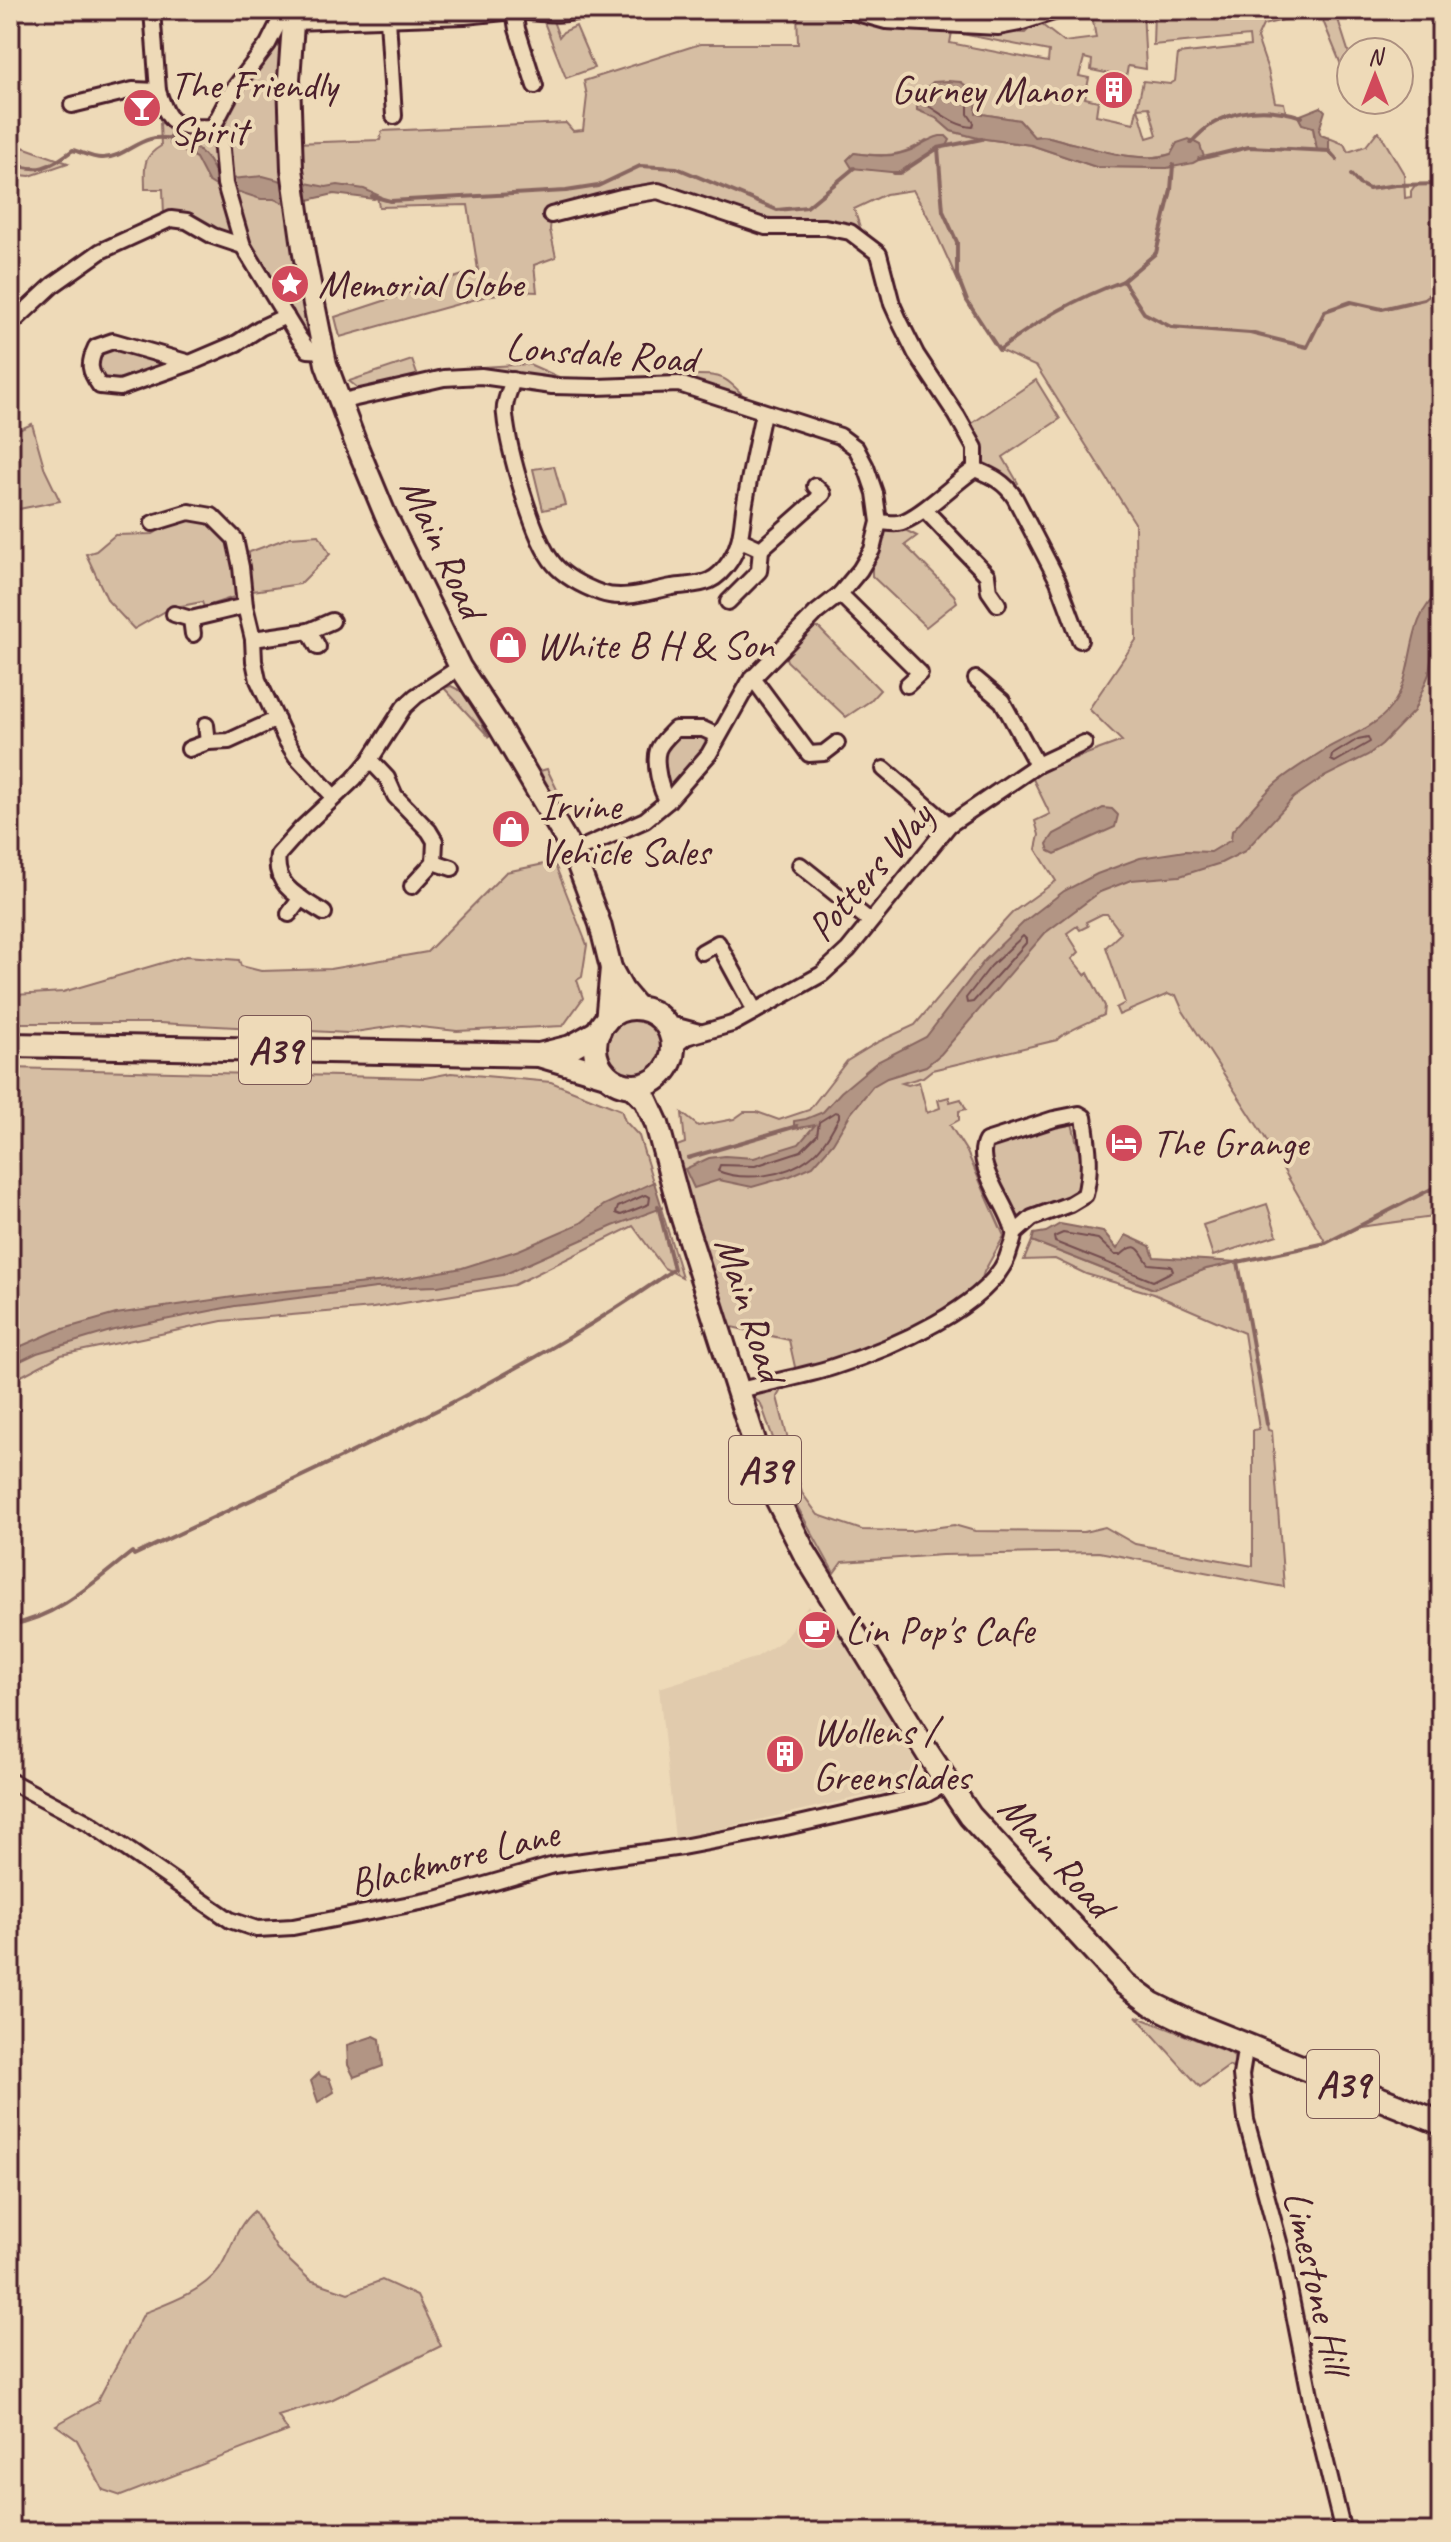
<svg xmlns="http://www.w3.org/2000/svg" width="1451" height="2542" font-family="Caveat,sans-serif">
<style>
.built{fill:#e1cbad}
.green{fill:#d6bea3;stroke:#906e67;stroke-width:2;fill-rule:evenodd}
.water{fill:#b29584;stroke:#886660;stroke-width:2}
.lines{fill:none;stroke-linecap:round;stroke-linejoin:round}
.shore{stroke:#744e4f;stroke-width:2}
.stream{stroke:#886660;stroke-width:4}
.street-casing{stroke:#4a1f2b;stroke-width:20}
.secondary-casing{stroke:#4a1f2b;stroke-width:26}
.primary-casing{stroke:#4a1f2b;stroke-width:28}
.street{stroke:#eedab8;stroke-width:14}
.secondary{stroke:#eedab8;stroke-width:20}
.primary{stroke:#eedab8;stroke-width:22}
.labels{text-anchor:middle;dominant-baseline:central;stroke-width:8;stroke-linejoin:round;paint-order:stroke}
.shield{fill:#eedab8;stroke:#7b5755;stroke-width:2}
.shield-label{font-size:38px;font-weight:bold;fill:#4a1f2b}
.poi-label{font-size:40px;fill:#4a1f2b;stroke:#eedab8;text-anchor:start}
.street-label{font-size:40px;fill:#4a1f2b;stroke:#eedab8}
</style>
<rect width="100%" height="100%" fill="#eedab8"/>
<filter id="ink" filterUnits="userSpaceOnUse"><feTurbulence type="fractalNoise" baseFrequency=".0125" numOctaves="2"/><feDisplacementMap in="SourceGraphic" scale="16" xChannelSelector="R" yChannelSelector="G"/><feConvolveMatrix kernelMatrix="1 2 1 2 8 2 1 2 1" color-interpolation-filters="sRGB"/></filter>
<g filter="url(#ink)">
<path class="built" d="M808,1606L826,1633L835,1632L848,1648L920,1769L915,1779L910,1788L868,1795L675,1839L659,1688L755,1658L782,1641Z"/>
<g class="green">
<path d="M797,10H827L899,29L952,32L954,29L1025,33L1037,21L1064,42L1096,38L1091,10H1143L1146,69L1128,66L1126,77L1091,70L1092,60L1084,58L1079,76L1089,78L1085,98L1098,101L1096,115L1134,123L1143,81L1170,84L1175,81L1178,54L1250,46L1249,36L1153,45L1154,10L1231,15L1251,10H1332L1336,13L1351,60V89L1319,11L1263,25L1257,38L1268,70L1275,102L1284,103L1286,113L1298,116L1302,123L1313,127L1315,143L1329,146V138L1344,144L1348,152L1366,146L1377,132H1379L1404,174L1405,198L1411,197V191L1416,184H1441V1216L1359,1227L1326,1243L1264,1136L1183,1011L1176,995L1172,996L1168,994L1119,1015L1116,1008L1125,1003L1106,947L1121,933L1107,914H1102L1086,922L1088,926L1080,930L1077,926L1067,933L1079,952L1072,959L1085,975L1088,973L1105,1006L1104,1015C1092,1021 1063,1032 1057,1040L932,1070L923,1077L902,1083L908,1085L919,1082L927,1113L940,1108L938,1100L949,1097L950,1102L961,1099L966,1109L959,1111V1120L950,1125L967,1152L1004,1236L984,1272L977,1294L949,1321L797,1376L789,1340L727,1326L674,1147L685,1143L682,1113L698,1126L734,1119L744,1112H757L779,1120L809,1110L847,1061L878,1042L915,1025L986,941L1013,912L1056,881L1036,849L1039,835L1035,821L1050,814L1032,777L1040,771L1122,741L1089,709L1136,640L1135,523L1037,367L999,350L967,301L932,224L913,190L886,194L854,209L861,230L842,222L785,220L745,214L656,186L551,219L550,230L556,257L534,265L537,292L513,291L487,296L340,337L335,317L478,270L468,205L379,207L377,196L353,190L298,192L294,143L380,140L382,131L566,123L573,131L583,130L587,96L584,81L700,44H798ZM952,32L1049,51L1048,62L950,43ZM1149,107L1157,135L1147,138L1138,108ZM975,113L1019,120L1034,137C1048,134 1057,140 1071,143C1101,151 1141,163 1171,154L1167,168L1096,167L1031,145L978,138L951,131L936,118ZM926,140L947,146L938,148L900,173L854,153C882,157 903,157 926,140Z"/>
<path d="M871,10H1020C1017,16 1019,17 1012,20C991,28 896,16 871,10Z"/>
<path d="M281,18L290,60L316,351L240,236L219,230L188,215H164L163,189H145C145,168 141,158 161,146L160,123L213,126Z"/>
<path d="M553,21L559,37L563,32L576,26L594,68L566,78L544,22Z"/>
<path d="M10,143L17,145L68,163L30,176L10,174Z"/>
<path d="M113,341L190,363L100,386L90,359Z"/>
<path d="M412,360L418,377L359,389L349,381Z"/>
<path d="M529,364L570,382L472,370L482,367Z"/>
<path d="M679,375C720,376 721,370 749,402L715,387L667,377Z"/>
<path d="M1036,380L1060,419L1003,457L1018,483L1009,488L984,466L981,447L971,424Z"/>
<path d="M32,424L45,470L60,501L19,509L10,514V434Z"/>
<path d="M554,466L565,505L543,510L533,469Z"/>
<path d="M188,520C231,520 238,560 237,596L204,607L202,602L171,608L134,629L108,601L86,554L96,551L115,535L153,534L171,523Z"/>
<path d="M905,530L917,536L905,545L954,595L957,602L926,627L872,576V561L885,531Z"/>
<path d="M319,535L330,554L300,584L252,591L247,553L290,537Z"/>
<path d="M803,628H819L880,690L870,701L846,717L787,661L783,648Z"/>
<path d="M451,686L465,693L489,737L444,688Z"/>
<path d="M675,729L718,736L668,801L660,745Z"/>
<path d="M547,769L568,812L560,814L540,771Z"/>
<path d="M554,862L587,945L582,977L577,980L583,998L563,1026L457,1031L402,1025L348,1033L159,1023H10V930L15,995L63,992L186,956L239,960L241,966L261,971L330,969L427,952L506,872Z"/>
<circle cx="635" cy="1046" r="28"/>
<path d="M10,1068L425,1078L451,1073L551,1082L621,1110L625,1121L639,1136L682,1277L664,1268L633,1226L514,1285L373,1308L222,1321L61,1355L10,1382Z"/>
<path d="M1067,1123H1072L1084,1173L1082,1190L1074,1198L1013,1219L998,1184L988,1147Z"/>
<path d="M1267,1204L1277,1235L1213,1256L1203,1225Z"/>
<path d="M1032,1241L1153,1289L1206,1269L1238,1262L1268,1430L1272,1431L1284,1587L1099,1552L942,1555L842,1562L834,1573L797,1506L761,1404L754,1398L760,1388L772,1386L782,1388L777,1397L802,1493L818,1515L862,1530L911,1531L954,1525L975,1531L1084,1532L1105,1527L1135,1544L1253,1566V1430L1259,1429L1244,1333L1154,1294L1086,1274L1055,1259L1024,1260Z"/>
<path d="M1136,2016L1230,2053L1234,2056L1236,2065L1232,2068L1229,2066L1200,2087Z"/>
<path d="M254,2211L277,2249L310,2280L348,2293L382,2280L417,2296L441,2346L331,2400L278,2416L288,2431L121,2496L103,2490L77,2440L56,2425L97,2402L144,2313C169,2303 202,2292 219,2269C232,2250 235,2227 254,2211Z"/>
</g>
<g class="water">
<path d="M948,81L961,82L977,94L976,113L1019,120L1034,137C1048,134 1057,140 1071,143C1100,150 1143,164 1171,154L1177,143L1189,139L1200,145L1204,157L1193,163L1167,168L1096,167L1031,145L978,138L951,131L936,118L917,110V96L933,82Z"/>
<path d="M1321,107L1325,111L1319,130L1321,135L1329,138V151L1317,150L1313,127L1302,124L1298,116Z"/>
<path d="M170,132C195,145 215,157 219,188L208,181L196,158L170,144Z"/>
<path d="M940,136H946L950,140L947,146L938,148L900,173L852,168L847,160L854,153C875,156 891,158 911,150C921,145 928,139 940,136Z"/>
<path d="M263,176L282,181L284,203L274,199H261L233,190L231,179Z"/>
<path d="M306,183L326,187L338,185L364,189L380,196L374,199L334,194L308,200Z"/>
<path d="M1441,591V625L1433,646L1429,674L1414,711L1382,744L1368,755L1322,778L1293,798L1245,851L1221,863L1180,876L1131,880L1100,892L1045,933L941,1054L926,1066L887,1078L873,1086L851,1113L833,1143L813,1166L790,1176L752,1187L719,1180L694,1188L685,1169L709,1158L725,1156L754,1158L799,1144L815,1125L794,1129V1121L806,1119L823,1112L841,1092L877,1062L926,1037L985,960L1025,921L1064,891L1097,874L1140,858L1185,851L1211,852L1231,840L1232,831C1246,816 1259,799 1274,785C1288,772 1308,761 1324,750C1347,736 1374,729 1391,707C1418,673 1402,621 1441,591Z"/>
<path d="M1103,808L1112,809L1118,815L1115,827L1055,854L1049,851L1047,844L1054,834Z"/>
<path d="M654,1182L662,1208L613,1226L503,1275L438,1286L376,1288L235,1306L114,1330L37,1353L10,1366V1351L56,1331L116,1314L254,1294L397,1280L462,1268L519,1250L581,1223L604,1205Z"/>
<path d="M1060,1224L1103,1232L1117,1249L1126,1235L1150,1246L1154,1257L1238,1262L1206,1269L1154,1289L1032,1241L1034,1234L1046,1232Z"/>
<path d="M374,2036L380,2039L383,2066L354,2077L348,2065L347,2045Z"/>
<path d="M319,2073L321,2076L329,2078L334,2092L318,2102L311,2081Z"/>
</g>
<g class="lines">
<g class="shore">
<path d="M948,89L958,90L968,97V114L974,123L973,127C954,126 941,113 925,104V99L936,90Z"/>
<path d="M1368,737L1370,742L1335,762L1331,760L1332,755L1358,739Z"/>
<path d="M1023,936L1026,939V943L973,1002L967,1003L966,998L991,966Z"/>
<path d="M835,1112L839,1113V1117C831,1132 823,1148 809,1158C786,1176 744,1182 718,1171L720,1165L755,1166L801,1151L817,1135L819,1122Z"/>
<path d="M645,1195L650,1197L649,1204L621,1215L616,1213L618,1207Z"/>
<path d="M1063,1233L1098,1239L1115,1255H1121C1139,1239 1139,1251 1149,1264L1171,1266L1173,1271L1153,1281L1055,1242L1054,1237Z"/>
</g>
<g class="stream">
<path d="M1191,143C1219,109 1262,104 1302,117"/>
<path d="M938,148L982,139"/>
<path d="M1199,159L1249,147L1329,151L1337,160"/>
<path d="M10,162C39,175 49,167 73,150C81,152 94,159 103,158C130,157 141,130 174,140"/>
<path d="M894,173H900L938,148L943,211L957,242V275L967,301L999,350C1040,319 1075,299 1123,281L1144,313L1171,327L1250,333L1307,347L1325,311L1351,302L1382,309L1424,299L1441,286"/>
<path d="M1351,175L1359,184L1369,189L1396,185L1441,184"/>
<path d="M372,196L390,201L566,191L598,186L640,166L677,168L777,210L807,207L854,168"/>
<path d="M1123,281L1156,253L1171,190L1173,165"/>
<path d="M688,1158L797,1126"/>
<path d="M1267,1424L1238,1262L1326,1243L1441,1184"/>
<path d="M10,1625C58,1617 94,1582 132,1552L134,1555C316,1468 509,1387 674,1269L658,1206"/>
</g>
<defs>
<g id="street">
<path d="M152,10L158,91"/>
<path d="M846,10L886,21L998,27L1019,23L1060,10"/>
<path d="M514,11C537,12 561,17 583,10"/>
<path d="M294,15L285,14L281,18L268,44L232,91L213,127L219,136L222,149L225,184L243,246L299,338L308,350L324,351"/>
<path d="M388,19L394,116"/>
<path d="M293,22L465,16L514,11L517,29L535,86"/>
<path d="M72,105L133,90L158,91C170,127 175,128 213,127"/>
<path d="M551,215L621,197L658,191L766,227H825L850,232L879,254L892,304L901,324L916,354L957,416L975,448V469C956,481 917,521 898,523C892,524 885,522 879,522"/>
<path d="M10,325L53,285L101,251L171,219L187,221L213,236L243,246"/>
<path d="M190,363L120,388L100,386C89,371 88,364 96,347L113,341L190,363L237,343L260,328L286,316"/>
<path d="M513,380C510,390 503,404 505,415C508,448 533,540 554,564C565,577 585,587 601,593C623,601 650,591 672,587C700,583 713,587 730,561C744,539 741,521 746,497C751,469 757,441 763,413"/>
<path d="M339,399L347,400L444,378L481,376L552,386L597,387L679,384L840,436L856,448L866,467L875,493L879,522L872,550L860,570L840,594L816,613L750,681L709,754L668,801L645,820L573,852"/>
<path d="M975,469C992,476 1005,482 1015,498L1058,581L1080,640"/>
<path d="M925,510L987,575L989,591L998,604"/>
<path d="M153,523L189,512L212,516L235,539L241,567L245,606L253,639L254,661L258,680L286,740L296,756L334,797"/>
<path d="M741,540L761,549L823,494L815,486"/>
<path d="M840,594L920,673L907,685"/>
<path d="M728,602L759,571L761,549"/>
<path d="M174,614L191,619L193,634"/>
<path d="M191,619L245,606"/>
<path d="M309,631L318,647"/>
<path d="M253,639L309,631L332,621"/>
<path d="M752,677L809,754L824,753L837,743"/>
<path d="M976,679L1002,701L1037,765"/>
<path d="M206,725L208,742"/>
<path d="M189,749L208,742L229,741L277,719"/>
<path d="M370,760L387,778L395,796L429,831L435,841L434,862L412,886"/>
<path d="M884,769L949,825"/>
<path d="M668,801C660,791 654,762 658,750C661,742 669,735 675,729H703L718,736"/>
<path d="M434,862L452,868"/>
<path d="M800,865L870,921"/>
<path d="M324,913C301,898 273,887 278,855L302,828L354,779L370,760L404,707L416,696L460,667"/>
<path d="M289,914L301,898"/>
<path d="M702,952L718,943L755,1011"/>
<path d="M666,1023L699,1032"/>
<path d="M673,1048L686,1037L732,1024L822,974L848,950L949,825L1037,765L1084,743"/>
<path d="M737,1391C769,1382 802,1377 833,1367C884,1351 996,1306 1010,1249C1012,1244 1015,1237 1014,1232C1010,1207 972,1165 986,1141L1054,1119L1079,1114L1084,1117C1088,1144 1092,1168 1085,1195L1070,1204L1032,1218L1015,1233"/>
<path d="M10,1781L89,1823L230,1920L257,1929L293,1927L436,1899L554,1865L682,1847L786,1827L925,1795L947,1783"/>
<path d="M1246,2045L1241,2075L1246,2120L1282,2253L1312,2405L1343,2532"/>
</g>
<g id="secondary">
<path d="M294,10L289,79L292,169L304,254L326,364L356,444L385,514L460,667L497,723L573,852L600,924L611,968L623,990L638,1008"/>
<path d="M606,1022L611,968"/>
</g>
<g id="primary">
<circle cx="634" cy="1047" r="39"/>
<path d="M10,1045L539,1055L571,1047L599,1031"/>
<path d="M542,1056L606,1075"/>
<path d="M632,1086L646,1100L657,1124L681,1212L755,1444L773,1491L804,1552L927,1752L970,1816L1125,1984L1152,2004L1191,2023L1441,2123"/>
</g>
</defs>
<use href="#street" class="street-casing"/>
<use href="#secondary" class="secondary-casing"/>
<use href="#primary" class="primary-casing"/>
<use href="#street" class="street"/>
<use href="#secondary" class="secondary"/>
<use href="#primary" class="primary"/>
</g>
</g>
<defs>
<symbol id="building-disc" viewBox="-11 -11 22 22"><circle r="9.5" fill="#d1495b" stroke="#eedab8"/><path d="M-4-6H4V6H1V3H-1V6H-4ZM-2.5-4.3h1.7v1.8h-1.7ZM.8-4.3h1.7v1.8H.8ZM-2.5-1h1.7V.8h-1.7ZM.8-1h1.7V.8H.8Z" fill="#fff"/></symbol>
<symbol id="bar-disc" viewBox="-11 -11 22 22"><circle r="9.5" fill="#d1495b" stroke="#eedab8"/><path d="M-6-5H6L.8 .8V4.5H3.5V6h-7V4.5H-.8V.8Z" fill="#fff"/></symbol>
<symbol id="sight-disc" viewBox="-11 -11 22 22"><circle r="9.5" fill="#d1495b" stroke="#eedab8"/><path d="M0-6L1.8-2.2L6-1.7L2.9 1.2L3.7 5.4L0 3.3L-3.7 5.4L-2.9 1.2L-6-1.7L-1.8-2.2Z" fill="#fff"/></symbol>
<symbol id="shop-disc" viewBox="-11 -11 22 22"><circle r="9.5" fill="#d1495b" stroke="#eedab8"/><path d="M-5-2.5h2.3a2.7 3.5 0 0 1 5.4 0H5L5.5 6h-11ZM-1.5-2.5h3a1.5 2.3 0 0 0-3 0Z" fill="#fff"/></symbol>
<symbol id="hotel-disc" viewBox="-11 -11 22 22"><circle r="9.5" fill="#d1495b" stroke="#eedab8"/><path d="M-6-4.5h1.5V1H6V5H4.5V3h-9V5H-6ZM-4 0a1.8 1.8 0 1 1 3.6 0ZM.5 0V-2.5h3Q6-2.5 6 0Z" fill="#fff"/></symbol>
<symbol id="cafe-disc" viewBox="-11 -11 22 22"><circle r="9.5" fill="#d1495b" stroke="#eedab8"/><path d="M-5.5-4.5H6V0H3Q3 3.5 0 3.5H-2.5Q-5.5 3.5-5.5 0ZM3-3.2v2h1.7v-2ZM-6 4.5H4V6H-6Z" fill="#fff"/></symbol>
</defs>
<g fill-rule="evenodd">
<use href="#building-disc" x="1092" y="68" width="44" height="44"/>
<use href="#bar-disc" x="120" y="86" width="44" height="44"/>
<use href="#sight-disc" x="268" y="262" width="44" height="44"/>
<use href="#shop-disc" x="486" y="623" width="44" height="44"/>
<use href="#shop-disc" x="489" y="807" width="44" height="44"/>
<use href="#hotel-disc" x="1102" y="1121" width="44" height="44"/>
<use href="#cafe-disc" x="795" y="1608" width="44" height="44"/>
<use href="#building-disc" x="763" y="1732" width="44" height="44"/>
</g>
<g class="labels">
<g class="shield">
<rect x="239" y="1016" width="72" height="68" rx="6"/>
<rect x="729" y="1436" width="72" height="68" rx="6"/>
<rect x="1307" y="2050" width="72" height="68" rx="6"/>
</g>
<g class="shield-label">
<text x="275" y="1050">A39</text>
<text x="765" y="1470">A39</text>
<text x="1343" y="2084">A39</text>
</g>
<g class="poi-label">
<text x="170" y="85">The Friendly<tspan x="170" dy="46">Spirit</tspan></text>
<text x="1086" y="90" text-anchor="end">Gurney Manor</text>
<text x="318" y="284">Memorial Globe</text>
<text x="536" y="645">White B H &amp; Son</text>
<text x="539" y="806">Irvine<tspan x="539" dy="46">Vehicle Sales</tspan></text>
<text x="1152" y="1143">The Grange</text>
<text x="845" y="1630">Lin Pop's Cafe</text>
<text x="813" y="1731">Wollens /<tspan x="813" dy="46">Greenslades</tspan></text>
</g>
<g class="street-label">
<text transform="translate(601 353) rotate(4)">Lonsdale Road</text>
<text transform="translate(443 548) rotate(65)">Main Road</text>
<text transform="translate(870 872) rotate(-49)">Potters Way</text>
<text transform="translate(750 1309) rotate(72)">Main Road</text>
<text transform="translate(1056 1856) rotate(48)">Main Road</text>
<text transform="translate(454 1858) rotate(-14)">Blackmore Lane</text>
<text transform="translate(1317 2282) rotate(77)">Limestone Hill</text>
</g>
</g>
<rect width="1451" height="2542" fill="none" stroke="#eedab8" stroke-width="40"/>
<rect x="20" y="20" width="1411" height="2502" fill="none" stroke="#4a1f2b" stroke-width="3" filter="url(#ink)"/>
<g transform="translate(1375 76)"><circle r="38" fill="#eedab8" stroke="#ac8f80" stroke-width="2"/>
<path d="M0-6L14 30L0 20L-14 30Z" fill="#d1495b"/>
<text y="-12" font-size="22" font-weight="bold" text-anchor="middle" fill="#4a1f2b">N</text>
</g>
</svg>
